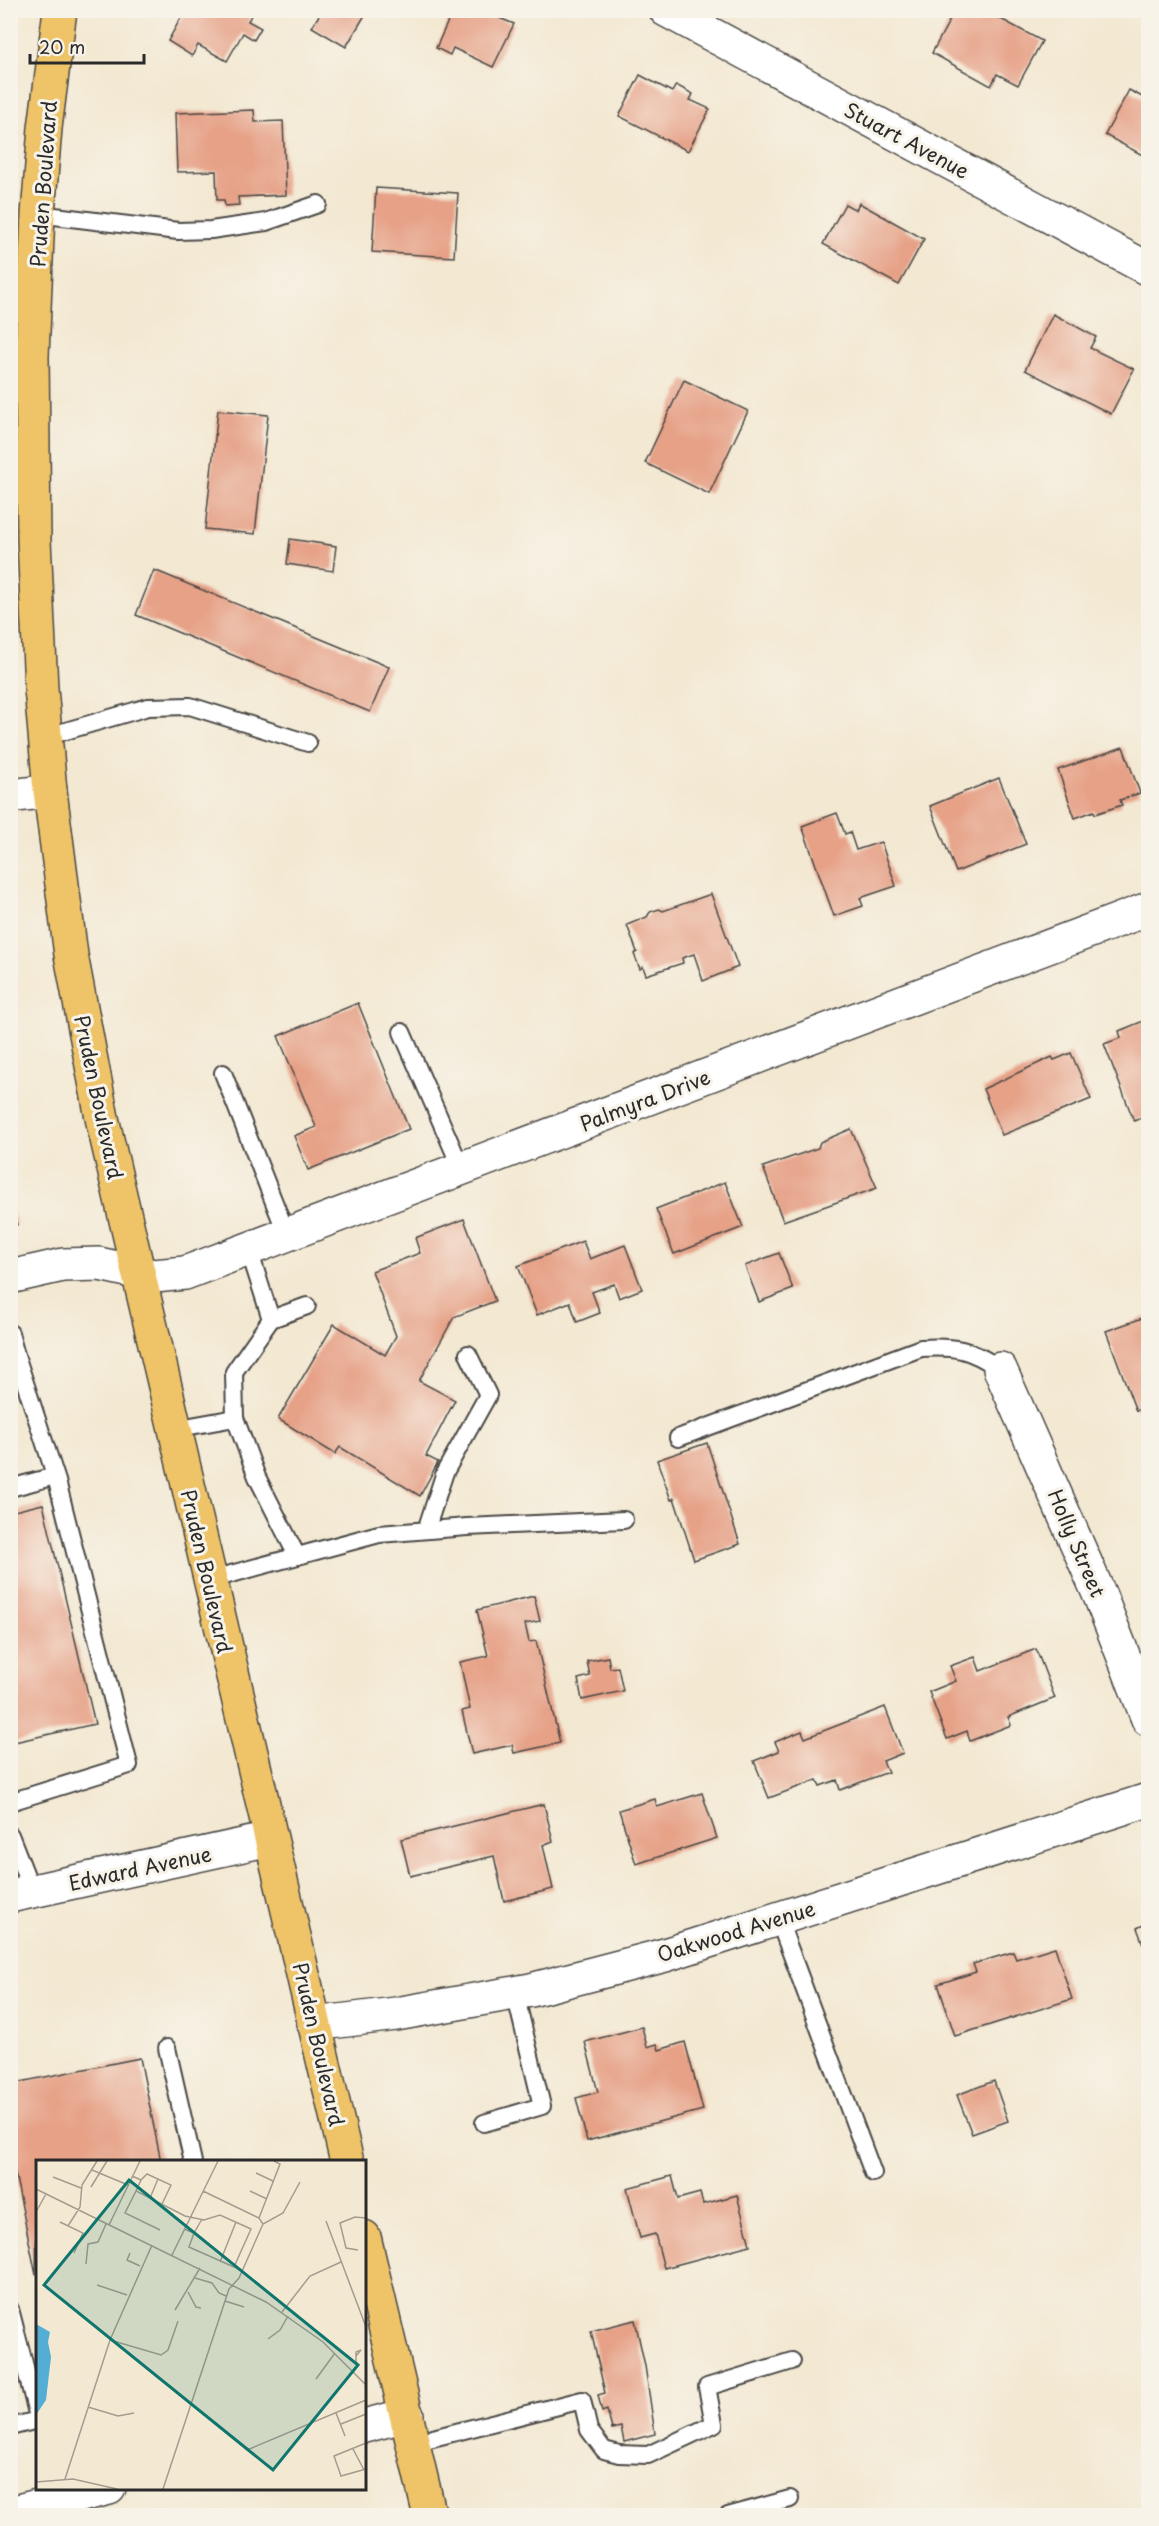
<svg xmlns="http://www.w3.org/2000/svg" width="1159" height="2526" font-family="'Playpen Sans',sans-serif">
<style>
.building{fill:#e6a187}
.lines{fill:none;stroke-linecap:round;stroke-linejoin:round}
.lane-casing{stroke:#494744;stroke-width:20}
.street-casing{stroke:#494744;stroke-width:36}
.primary-casing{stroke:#494744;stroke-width:36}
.lane{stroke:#fff;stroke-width:16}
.street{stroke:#fff;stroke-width:33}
.primary{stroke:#efc469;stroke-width:33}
.labels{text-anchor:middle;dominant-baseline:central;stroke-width:6;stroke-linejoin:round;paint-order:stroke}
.street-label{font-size:20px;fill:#2b2b2b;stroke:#f7f3e8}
.inset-road{fill:none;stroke:#a39c8f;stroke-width:1.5}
.view{fill:#0f766e;fill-opacity:0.15;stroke:#0f766e;stroke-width:3}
.inset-edge{fill:none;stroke:#2b2b2b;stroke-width:3}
</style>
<rect width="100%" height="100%" fill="#f7f3e8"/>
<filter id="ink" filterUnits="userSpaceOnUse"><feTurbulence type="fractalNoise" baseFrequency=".0167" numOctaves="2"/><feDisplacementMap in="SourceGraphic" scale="12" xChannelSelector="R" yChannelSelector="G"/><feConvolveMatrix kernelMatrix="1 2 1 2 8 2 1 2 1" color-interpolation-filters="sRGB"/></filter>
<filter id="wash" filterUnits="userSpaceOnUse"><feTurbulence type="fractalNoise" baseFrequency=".008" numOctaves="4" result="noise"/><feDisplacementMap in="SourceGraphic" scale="24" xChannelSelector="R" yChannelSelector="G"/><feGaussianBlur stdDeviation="1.35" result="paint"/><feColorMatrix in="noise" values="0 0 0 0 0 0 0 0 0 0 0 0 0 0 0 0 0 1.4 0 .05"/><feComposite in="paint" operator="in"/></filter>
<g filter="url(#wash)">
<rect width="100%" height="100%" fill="#f3e8d2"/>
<g id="blocks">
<g class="building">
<path d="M178,10H254L248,21L261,28L254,40L243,33L227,61L198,45L192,56L168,41L182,16L176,13Z"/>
<path d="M322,10H368L346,47L312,27Z"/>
<path d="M453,10H494L492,15L514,24L493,67L453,48L450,55L436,48Z"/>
<path d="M955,10H984L1042,41L1018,85L997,74L991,86L932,53Z"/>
<path d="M640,75L672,92L676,85L693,94L690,100L710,109L688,151L619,116Z"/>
<path d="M1129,90L1148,100V158L1105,135Z"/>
<path d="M254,110L255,122L283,121L286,195L238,197L239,205L225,206L224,200H217L216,171L177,172L175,113Z"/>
<path d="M376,188L458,193L454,257L372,252Z"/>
<path d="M859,203L924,239L899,285L823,244L845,204L856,210Z"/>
<path d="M1053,314L1096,337L1090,348L1134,369L1111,414L1025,370Z"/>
<path d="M684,380L748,411L709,494L645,463Z"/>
<path d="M218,410L268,415L255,534L205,529Z"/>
<path d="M290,539L336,546L333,571L287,564Z"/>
<path d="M154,570L389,667L370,712L136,615Z"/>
<path d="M1123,747L1140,793L1120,800L1122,805L1095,814L1094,811L1075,818L1058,770Z"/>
<path d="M999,778L1026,844L956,872L930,806Z"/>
<path d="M837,813L845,834L850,832L856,850L881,842L896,886L860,898L863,906L834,916L802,826Z"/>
<path d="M711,894L738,967L703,981L694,954L682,958L683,963L646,975L643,967L640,969L634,954L637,952L627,925L647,917L650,912L659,909L663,911Z"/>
<path d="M358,1003L409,1129L308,1170L294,1136L316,1127L278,1036Z"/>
<path d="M1148,1019V1115L1134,1121L1104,1044L1121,1038L1119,1031Z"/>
<path d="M1071,1053L1091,1099L1002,1135L983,1089L1052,1057L1054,1060Z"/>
<path d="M851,1129L877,1188L783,1221L763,1167L818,1148L820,1142Z"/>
<path d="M725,1182L743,1227L674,1254L656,1209Z"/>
<path d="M10,1201L17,1225L10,1226Z"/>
<path d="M464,1219L495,1301L454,1317L419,1381L455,1400L426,1456L438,1462L420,1496L340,1447L335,1454L278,1419L334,1324L385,1355L396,1336L372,1271L420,1253L415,1238Z"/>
<path d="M583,1241L590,1259L625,1245L642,1289L619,1298L614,1284L592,1292L600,1313L577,1322L570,1302L537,1315L518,1266Z"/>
<path d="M779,1253L793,1289L759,1302L745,1266Z"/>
<path d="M1148,1316V1406L1136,1411L1106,1331Z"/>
<path d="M707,1443L740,1544L694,1560L674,1498L671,1500L657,1460Z"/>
<path d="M43,1504L95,1724L10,1743V1512Z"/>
<path d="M534,1596L540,1621L525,1624L529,1642L536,1641L560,1743L514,1753L512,1745L472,1754L462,1711L470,1709L460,1662L488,1656L477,1610Z"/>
<path d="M1036,1649L1055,1698L1008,1717L1011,1725L970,1741L967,1731L947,1739L929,1692L956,1681L950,1666L975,1657L980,1671Z"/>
<path d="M608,1657L610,1668L618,1667L623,1691L582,1700L578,1679L590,1676L587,1661Z"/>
<path d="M885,1707L903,1753L883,1761L888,1772L840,1790L837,1780L820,1786L817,1780L769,1798L754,1761L779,1751L775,1742L802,1731L805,1738Z"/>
<path d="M702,1793L717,1838L636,1864L619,1810L655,1799L657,1807Z"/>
<path d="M544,1804L553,1841L543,1845L553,1889L504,1901L494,1856L410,1876L401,1839Z"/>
<path d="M1148,1923V1957L1137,1928Z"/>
<path d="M1055,1947L1072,1999L955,2036L938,1984L976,1972L973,1964L1013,1952L1016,1959Z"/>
<path d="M642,2027L647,2047L657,2044L659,2050L685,2042L703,2110L587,2141L576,2098L598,2092L585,2042Z"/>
<path d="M140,2058L161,2162H38L36,2275L10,2149V2084Z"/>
<path d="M994,2081L1008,2121L972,2134L957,2095Z"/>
<path d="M672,2176L678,2199L700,2193L703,2204L737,2195L750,2245L664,2268L655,2234L640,2238L627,2188Z"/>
<path d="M635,2320L645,2366L655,2434L624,2442L621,2427L612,2429L607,2410L602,2412L598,2395L605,2393L591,2331Z"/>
</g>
</g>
</g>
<g filter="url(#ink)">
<use href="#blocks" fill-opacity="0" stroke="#494744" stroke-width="1.5"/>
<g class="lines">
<defs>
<g id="lane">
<path d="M38,214L178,231L211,230L266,222L318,204"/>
<path d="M45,737L148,707L190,706L308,743"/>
<path d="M402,1032L462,1170"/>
<path d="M223,1073L287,1235"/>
<path d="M249,1250L271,1319L234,1372L235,1418L257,1477L297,1556"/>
<path d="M271,1319L307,1306"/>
<path d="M10,1333L15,1352L10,1353"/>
<path d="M174,1429L235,1418"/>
<path d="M678,1438L921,1348C956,1346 971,1349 1000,1369"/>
<path d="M10,1488L55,1476"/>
<path d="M426,1530L445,1472L488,1395L468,1354"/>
<path d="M209,1580L379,1534L467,1527L624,1520"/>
<path d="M10,1802L129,1765L57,1481L15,1352"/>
<path d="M10,1835L32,1891"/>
<path d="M778,1918L873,2173"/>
<path d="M167,2048L193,2162"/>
<path d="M484,2123L542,2106L515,1993"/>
<path d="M10,2309L38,2417"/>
<path d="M10,2427L38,2420"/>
<path d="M413,2443L582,2400L589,2430L604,2450L619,2454L648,2455L714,2424L707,2387L792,2361"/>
<path d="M728,2516L790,2499"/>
</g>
<g id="street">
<path d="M666,10L1148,269"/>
<path d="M10,796L50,791"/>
<path d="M10,1277L63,1265L99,1264L154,1276L185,1273L1148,909"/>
<path d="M1000,1369L1100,1596L1148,1719"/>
<path d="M10,1896L270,1839"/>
<path d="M314,2024L396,2014L531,1990L665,1955L1148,1800"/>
<path d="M364,2426L407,2415"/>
<path d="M10,2513L109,2488"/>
</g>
<g id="primary">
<path d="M60,10L45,128L38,214L32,356L34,540L41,688L50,791L71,955L102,1118L347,2162"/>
<path d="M364,2237L430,2516"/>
</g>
</defs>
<use href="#lane" class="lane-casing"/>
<use href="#street" class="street-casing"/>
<use href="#primary" class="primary-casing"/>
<use href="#lane" class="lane"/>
<use href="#street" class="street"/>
<use href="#primary" class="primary"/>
</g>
</g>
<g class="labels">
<g class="street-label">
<text transform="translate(907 140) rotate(28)">Stuart Avenue</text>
<text transform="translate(43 184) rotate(-86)">Pruden Boulevard</text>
<text transform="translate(99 1097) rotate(78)">Pruden Boulevard</text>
<text transform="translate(645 1100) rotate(-21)">Palmyra Drive</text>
<text transform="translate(1077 1543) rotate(67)">Holly Street</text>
<text transform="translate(207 1571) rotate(77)">Pruden Boulevard</text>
<text transform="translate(140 1868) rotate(-12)">Edward Avenue</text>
<text transform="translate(736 1931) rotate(-17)">Oakwood Avenue</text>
<text transform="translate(319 2044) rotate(77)">Pruden Boulevard</text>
</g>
</g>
<g transform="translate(36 2160)">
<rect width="330" height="330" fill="#f3e8d2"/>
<path d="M0,164L14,172L12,182L15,197L10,240L0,255Z" fill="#54add2"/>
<path class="inset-road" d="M56,10L92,25M220,13L237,21M96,16L105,20L100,31L149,56L168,60L184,55L215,69L198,107L206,111M17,17L45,28M105,20L111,14L135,25L126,44M55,27L71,1M0,29L230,142L287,182L330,225M100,31L89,53L124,70M167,31L223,58L227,64M214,31L231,39M114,38L122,19M0,52L10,34M223,58L244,4L238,1M290,61L330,167M24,62L47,73L38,93M73,65L104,1M32,66L44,47L46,25L61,1M148,69L158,73L166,59M158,73L153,87L198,107M322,90L310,88L304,63L319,57L330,58M94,93L91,100L104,106M136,95L182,1M184,102L200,62M50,104L52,84L62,82L70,64M159,118L176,123L183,133L190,136M61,125L91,135M152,132L160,147L165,148M189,141L208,147M139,150L164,108M246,152L274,116L305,102M232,179L244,170L252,156M74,180L125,195L132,190L142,161M320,196L325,190L320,192V202L322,204M280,219L299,193M52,247L82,256L98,253M300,253L309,276M305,264L330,254M330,283L298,296L305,316L330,309M317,289L328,310M211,290L330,240M29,319L74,180L116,85M0,322L37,319L81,329M127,329L193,129L203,118L227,64L247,53L264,22"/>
<path class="view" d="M93,20L322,205L237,310L8,125Z"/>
<rect width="330" height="330" class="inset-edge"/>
</g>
<rect width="1159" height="2526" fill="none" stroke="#f7f3e8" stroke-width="36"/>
<path d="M30 54v9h114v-9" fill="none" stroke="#2b2b2b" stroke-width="3"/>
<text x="39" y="54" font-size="18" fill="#2b2b2b" stroke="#f7f3e8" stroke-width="4.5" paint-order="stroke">20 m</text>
</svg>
